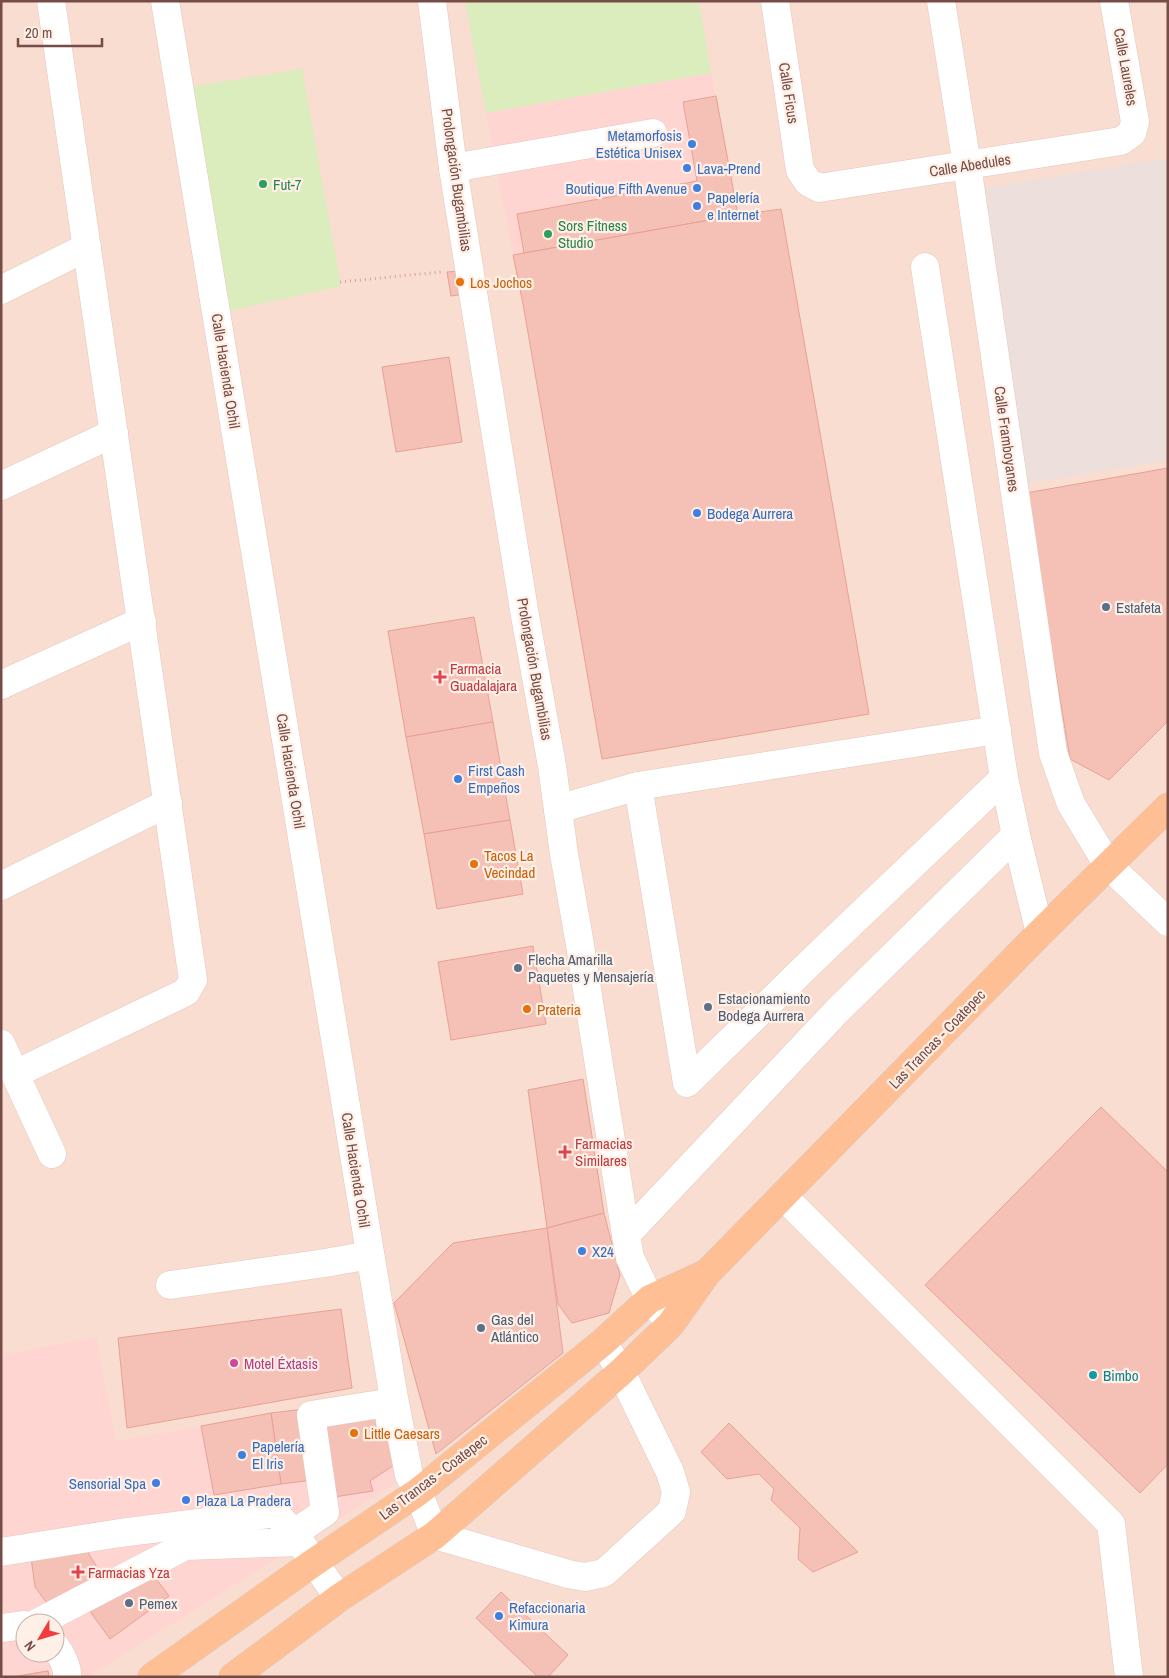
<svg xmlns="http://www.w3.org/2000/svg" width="1169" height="1678" font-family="'Archivo Narrow',sans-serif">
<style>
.residential{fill:#f8ddd0;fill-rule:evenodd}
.commercial{fill:#ffd5d2;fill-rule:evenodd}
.industrial{fill:#ecdfdc}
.green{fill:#dbecbd}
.building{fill:#f5c0b5;stroke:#e8a195}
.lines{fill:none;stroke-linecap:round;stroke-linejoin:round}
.minor-casing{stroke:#e4c7be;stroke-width:29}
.major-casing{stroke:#d9cdcb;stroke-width:29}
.path{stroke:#d9a399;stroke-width:3;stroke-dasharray:1 4;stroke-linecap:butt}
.minor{stroke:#fff;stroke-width:28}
.major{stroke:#ffbf95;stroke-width:28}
.shop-dot{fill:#3f7fe0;stroke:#fff0e7;stroke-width:2}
.leisure-dot{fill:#2e9e5b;stroke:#fff0e7;stroke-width:2}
.food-dot{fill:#e8710a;stroke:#fff0e7;stroke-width:2}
.service-dot{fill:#5c6f8a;stroke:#fff0e7;stroke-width:2}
.health-dot{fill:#e0444e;stroke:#fff0e7;stroke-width:2}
.hotel-dot{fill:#d1479c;stroke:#fff0e7;stroke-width:2}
.culture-dot{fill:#0f9aa8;stroke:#fff0e7;stroke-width:2}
.labels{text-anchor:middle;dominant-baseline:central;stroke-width:4.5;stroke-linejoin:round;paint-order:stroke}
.street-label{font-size:15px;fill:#764c46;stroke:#fff0e7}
.shop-label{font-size:15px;fill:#366cbe;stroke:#fff0e7;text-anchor:start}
.leisure-label{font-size:15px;fill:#27864d;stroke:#fff0e7;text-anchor:start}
.food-label{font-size:15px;fill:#c56008;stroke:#fff0e7;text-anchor:start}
.service-label{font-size:15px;fill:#4e5e75;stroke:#fff0e7;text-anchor:start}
.health-label{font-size:15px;fill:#be3a42;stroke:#fff0e7;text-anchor:start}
.hotel-label{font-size:15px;fill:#b23c85;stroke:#fff0e7;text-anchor:start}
.culture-label{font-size:15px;fill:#0d838f;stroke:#fff0e7;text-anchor:start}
</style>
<rect width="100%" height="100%" fill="#feebdf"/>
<path class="residential" d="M1,1H1168V1677H1ZM25,1623H55V1653H25Z"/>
<g class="commercial">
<path d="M711,73L738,215L513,255L486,113Z"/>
<path d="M96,1337L116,1441L304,1409L409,1475L88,1677H1V1355ZM25,1623H55V1653H25Z"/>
</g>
<path class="industrial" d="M1168,158V460L1028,483L978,189Z"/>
<g class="green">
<path d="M465,1H699L711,73L486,113Z"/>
<path d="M302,69L341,286L224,312L189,87Z"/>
</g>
<g class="building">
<path d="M716,96L738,215L524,253L517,214L697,181L683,102Z"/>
<path d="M781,209L869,714L602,759L523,304L513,255L738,215Z"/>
<path d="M469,270L472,293L451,296L447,272Z"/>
<path d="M449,357L462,442L396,452L382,367Z"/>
<path d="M1168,468V721L1109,780L1070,759L1026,493Z"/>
<path d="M474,617L493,722L406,737L388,631Z"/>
<path d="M493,722L510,820L424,834L406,737Z"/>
<path d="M510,820L523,894L437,909L424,834Z"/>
<path d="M533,946L546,1024L451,1040L438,962Z"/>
<path d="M583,1079L604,1213L547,1228L528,1090Z"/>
<path d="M1101,1107L1168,1172V1464L1140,1493L925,1285Z"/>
<path d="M604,1213L620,1275L609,1313L572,1323L558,1304L547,1228Z"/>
<path d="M547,1228L563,1353L436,1454L394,1303L453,1243Z"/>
<path d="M341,1309L352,1388L127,1428L118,1338Z"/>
<path d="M393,1393L406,1457L370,1481L373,1491L328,1498L304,1409Z"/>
<path d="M304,1409L314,1480L281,1484L271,1413Z"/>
<path d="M271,1413L281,1484L214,1495L201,1426Z"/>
<path d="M729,1423L858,1552L813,1572L798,1559L800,1528L771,1500L774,1489L759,1474L727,1479L701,1452Z"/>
<path d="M85,1548L102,1575L52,1610L35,1587L31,1557Z"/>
<path d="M147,1567L169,1596L110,1639L89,1610Z"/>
<path d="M501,1592L568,1655L548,1677H538L476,1618Z"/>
<path d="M48,1671L49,1677H13Z"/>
<path d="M48,1671L49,1677H13Z"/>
</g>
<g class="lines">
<defs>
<g id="minor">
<path d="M165,1L393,1393L409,1475L418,1492L435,1535L568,1574L585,1577L604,1573L672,1511L676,1492L670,1472L621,1372L603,1342"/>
<path d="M432,1L453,168L524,610L552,766L564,854L579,939L626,1235L630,1258L650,1299L671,1324"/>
<path d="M775,1L800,170L808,182L819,188L1121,141L1132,133L1135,122L1114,1"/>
<path d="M941,1L967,165L1053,753L1071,804L1108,865L1168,922"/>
<path d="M453,168L653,133"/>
<path d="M925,267L1004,778L1016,835"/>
<path d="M1,290L87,247"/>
<path d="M1,486L114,433"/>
<path d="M1,685L142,621"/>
<path d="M638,786L687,1083L816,957L1004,778"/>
<path d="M558,809L638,786L997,730"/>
<path d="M1,886L168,803"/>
<path d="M1,1044L52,1154"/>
<path d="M15,1074L186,992L193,980L51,1"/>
<path d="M783,1196L1111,1524L1129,1677"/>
<path d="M626,1235L837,1011L1016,835L1040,933"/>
<path d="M170,1285L325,1263L370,1255"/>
<path d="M293,1534L325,1512L311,1415L387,1403L391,1427"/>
<path d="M1,1552L120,1533L276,1513L300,1542L339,1598"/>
<path d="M37,1623L185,1546L300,1542"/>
<path d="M1,1628L25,1625"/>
<path d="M55,1646C61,1654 68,1667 67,1677"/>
</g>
<g id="major">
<path d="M152,1677L313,1563L418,1492L603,1342L650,1299L707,1273"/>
<path d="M233,1677L339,1598L435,1535L621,1372L671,1324L707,1273L1040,933L1168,807"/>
</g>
</defs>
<use href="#minor" class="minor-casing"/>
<use href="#major" class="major-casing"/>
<path class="path" d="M340,282L441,272"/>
<use href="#minor" class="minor"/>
<use href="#major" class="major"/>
</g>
<g class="shop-dot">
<circle cx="692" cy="144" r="5"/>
<circle cx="687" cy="168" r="5"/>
<circle cx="697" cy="188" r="5"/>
<circle cx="697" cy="206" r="5"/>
<circle cx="697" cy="513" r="5"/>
<circle cx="458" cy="779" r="5"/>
<circle cx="582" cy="1251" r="5"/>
<circle cx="242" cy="1455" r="5"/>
<circle cx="156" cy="1483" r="5"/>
<circle cx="186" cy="1500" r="5"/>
<circle cx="499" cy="1616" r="5"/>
</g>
<g class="leisure-dot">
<circle cx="263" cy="184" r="5"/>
<circle cx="548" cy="234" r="5"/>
</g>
<g class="food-dot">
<circle cx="460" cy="282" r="5"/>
<circle cx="474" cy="864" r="5"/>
<circle cx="527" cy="1009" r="5"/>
<circle cx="354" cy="1433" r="5"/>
</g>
<g class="service-dot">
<circle cx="1106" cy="607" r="5"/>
<circle cx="518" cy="968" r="5"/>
<circle cx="708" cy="1007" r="5"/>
<circle cx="481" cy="1328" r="5"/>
<circle cx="129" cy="1603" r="5"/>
</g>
<g class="health-dot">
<path d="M437.5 669.5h5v5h5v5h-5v5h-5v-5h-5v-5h5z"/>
<path d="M562.5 1144.5h5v5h5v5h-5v5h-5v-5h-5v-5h5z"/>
<path d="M75.5 1564.5h5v5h5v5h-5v5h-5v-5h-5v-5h5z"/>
</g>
<circle class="hotel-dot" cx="234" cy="1363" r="5"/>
<circle class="culture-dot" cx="1093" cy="1375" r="5"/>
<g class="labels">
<g class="street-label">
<text transform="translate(1126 67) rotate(80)">Calle Laureles</text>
<text transform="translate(789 93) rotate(81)">Calle Ficus</text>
<text transform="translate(970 165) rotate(-9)">Calle Abedules</text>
<text transform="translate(457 180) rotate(82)">Prolongación Bugambilias</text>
<text transform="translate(226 371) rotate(81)">Calle Hacienda Ochil</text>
<text transform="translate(1007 439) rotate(82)">Calle Framboyanes</text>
<text transform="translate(535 669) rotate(80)">Prolongación Bugambilias</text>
<text transform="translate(291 771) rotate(81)">Calle Hacienda Ochil</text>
<text transform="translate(937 1039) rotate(-46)">Las Trancas - Coatepec</text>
<text transform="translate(356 1170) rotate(81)">Calle Hacienda Ochil</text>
<text transform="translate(433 1477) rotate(-37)">Las Trancas - Coatepec</text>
</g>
<g class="shop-label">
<text x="682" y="135" text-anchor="end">Metamorfosis<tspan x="682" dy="17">Estética Unisex</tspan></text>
<text x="697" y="168">Lava-Prend</text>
<text x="687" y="188" text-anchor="end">Boutique Fifth Avenue</text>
<text x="707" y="197">Papelería<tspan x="707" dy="17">e Internet</tspan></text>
<text x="707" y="513">Bodega Aurrera</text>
<text x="468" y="770">First Cash<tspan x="468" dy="17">Empeños</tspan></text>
<text x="592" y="1251">X24</text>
<text x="252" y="1446">Papelería<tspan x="252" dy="17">El Iris</tspan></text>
<text x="146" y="1483" text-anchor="end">Sensorial Spa</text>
<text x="196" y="1500">Plaza La Pradera</text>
<text x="509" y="1607">Refaccionaria<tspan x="509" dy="17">Kimura</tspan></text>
</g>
<g class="leisure-label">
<text x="273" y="184">Fut-7</text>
<text x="558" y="225">Sors Fitness<tspan x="558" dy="17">Studio</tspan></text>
</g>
<g class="food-label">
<text x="470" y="282">Los Jochos</text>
<text x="484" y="855">Tacos La<tspan x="484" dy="17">Vecindad</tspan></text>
<text x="537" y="1009">Prateria</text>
<text x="364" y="1433">Little Caesars</text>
</g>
<g class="service-label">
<text x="1116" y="607">Estafeta</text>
<text x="528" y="959">Flecha Amarilla<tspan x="528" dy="17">Paquetes y Mensajería</tspan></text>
<text x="718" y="998">Estacionamiento<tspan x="718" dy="17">Bodega Aurrera</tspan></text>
<text x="491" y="1319">Gas del<tspan x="491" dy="17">Atlántico</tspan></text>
<text x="139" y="1603">Pemex</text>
</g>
<g class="health-label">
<text x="450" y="668">Farmacia<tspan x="450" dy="17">Guadalajara</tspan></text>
<text x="575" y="1143">Farmacias<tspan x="575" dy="17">Similares</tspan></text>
<text x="88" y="1572">Farmacias Yza</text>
</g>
<g class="hotel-label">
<text x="244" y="1363">Motel Éxtasis</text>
</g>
<g class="culture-label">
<text x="1103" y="1375">Bimbo</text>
</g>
</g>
<rect width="1169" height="1678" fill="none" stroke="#764c46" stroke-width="5"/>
<g transform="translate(40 1638) rotate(232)"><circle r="24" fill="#fff0e7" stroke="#c8aea7"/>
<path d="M0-4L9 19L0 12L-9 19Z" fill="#f03c3d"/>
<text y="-8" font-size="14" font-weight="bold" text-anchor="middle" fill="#764c46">N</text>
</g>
<path d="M18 38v8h84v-8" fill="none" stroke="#764c46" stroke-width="2.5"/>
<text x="25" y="38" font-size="15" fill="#764c46" stroke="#fff0e7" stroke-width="4" paint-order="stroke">20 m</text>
</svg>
